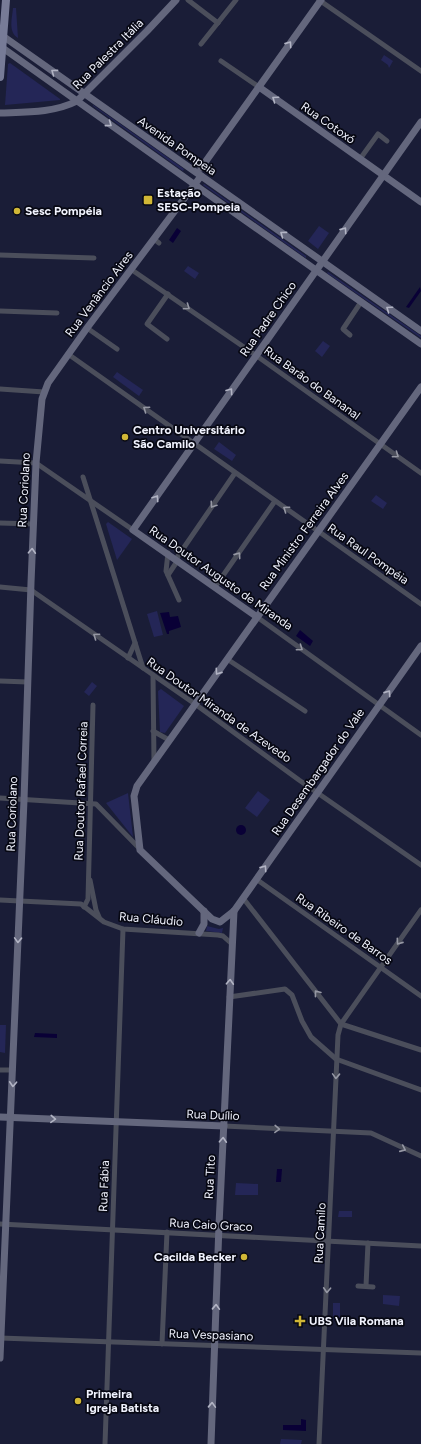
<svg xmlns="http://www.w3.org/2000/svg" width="421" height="1444" font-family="Figtree,sans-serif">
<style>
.green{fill:#242657}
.water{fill:#090036}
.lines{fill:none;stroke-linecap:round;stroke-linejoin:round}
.street{stroke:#4b4e5b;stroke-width:5}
.secondary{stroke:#64677d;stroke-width:7}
.primary{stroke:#777b97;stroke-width:8}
.oneway{stroke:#b2b4c4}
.oneway2{stroke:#9698a4}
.poi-dot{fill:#d1b736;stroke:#070813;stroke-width:1.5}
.labels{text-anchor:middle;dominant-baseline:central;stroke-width:3.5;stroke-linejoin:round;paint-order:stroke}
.street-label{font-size:12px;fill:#f1f3fe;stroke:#070813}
.poi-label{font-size:12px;font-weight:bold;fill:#f1f3fe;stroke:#070813;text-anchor:start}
</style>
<rect width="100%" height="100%" fill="#1a1d37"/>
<g class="green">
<path d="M13,8H16L18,38C8,32 12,19 13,8Z"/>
<path d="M384,55L393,61L389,68L388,65L381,60Z"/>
<path d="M10,63L60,99V100L5,105L8,64Z"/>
<path d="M93,105L184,169L183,171L93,106Z"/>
<path d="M204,184L306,256V258L203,185Z"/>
<path d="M319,226L329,233L318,249L308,241Z"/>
<path d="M188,266L199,273L195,279L184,271Z"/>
<path d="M328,272L421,336V338L327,273Z"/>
<path d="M323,341L330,346L322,357L315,351Z"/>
<path d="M117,372L143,390L139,396L113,377Z"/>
<path d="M219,442L236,455L232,461L214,449Z"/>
<path d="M376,495L387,503L383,509L371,501Z"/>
<path d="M108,522L132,539L117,560L106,524Z"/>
<path d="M157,611L163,635L154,637L147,614Z"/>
<path d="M92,682L97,686L89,696L84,692Z"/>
<path d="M161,689L184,706L165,733L160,732L158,691Z"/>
<path d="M258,791L270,800L257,817L245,808Z"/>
<path d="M128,793L133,837L106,803Z"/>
<path d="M207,926L219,929L223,928L222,933L206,931Z"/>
<path d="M0,1025H6L5,1053L0,1052Z"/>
<path d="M236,1183L258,1184V1195H235Z"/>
<path d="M339,1211H352V1217H338Z"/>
<path d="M383,1295L400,1296L399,1306L383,1304Z"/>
<rect x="333" y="1303" width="7" height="17"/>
<path d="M281,1439L302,1440L301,1444H280Z"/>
</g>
<g class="water">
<path d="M177,228L181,231L173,243L169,240Z"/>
<path d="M420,287L421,291L409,308L406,307Z"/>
<path d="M169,612L170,617L178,616L181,627L169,631V634H167L160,613Z"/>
<path d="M300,630L313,641L310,646L296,636Z"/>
<circle cx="241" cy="830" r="5"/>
<path d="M35,1033L57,1034V1038L34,1037Z"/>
<path d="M277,1169H282L281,1182H276Z"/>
<path d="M301,1419L306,1420V1431L283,1430V1425H301Z"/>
</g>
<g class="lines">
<g class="street">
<path d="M188,0L218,23"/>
<path d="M319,0L421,71"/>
<path d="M201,44L236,0"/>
<path d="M221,61L259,87"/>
<path d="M360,159L378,134L387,141"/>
<path d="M154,239L159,243"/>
<path d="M0,255L94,258"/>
<path d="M132,270L254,354L421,473"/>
<path d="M0,311L57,313"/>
<path d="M87,328L117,349"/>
<path d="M350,335L343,329L361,302"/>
<path d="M167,339L147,324L168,294"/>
<path d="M68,354L421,604"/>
<path d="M0,389L44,392"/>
<path d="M0,461L36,463L133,530"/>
<path d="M83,477L143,668"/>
<path d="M0,523L34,524"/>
<path d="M168,553L166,571L179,600"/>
<path d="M176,559L235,473"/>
<path d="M168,575L178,560"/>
<path d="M0,587L31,590L195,704L299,780L421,865"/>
<path d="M215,587L275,501"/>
<path d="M257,617L421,735"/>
<path d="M128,658L135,643"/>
<path d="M227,659L305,711"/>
<path d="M153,675L154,762"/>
<path d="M0,681L28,682"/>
<path d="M153,731L169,740"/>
<path d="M0,798L96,804L140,849"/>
<path d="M256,879L421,996"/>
<path d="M90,880L96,910L99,917"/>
<path d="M243,898L341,1024L421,1050"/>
<path d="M0,900L81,904L104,922L123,929L218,935L223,936L232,944"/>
<path d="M84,907L88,899L93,705"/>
<path d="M229,997L285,989L292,995L302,1021L311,1037L336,1059L421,1090"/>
<path d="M0,1070H13"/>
<path d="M224,1126L371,1133L421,1156"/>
<path d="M0,1224L421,1246"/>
<path d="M358,1286L373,1287"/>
<path d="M366,1286L368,1243"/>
<path d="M0,1338L421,1353"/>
<path d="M162,1344L167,1232"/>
<path d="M105,1444L123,929"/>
<path d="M319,1444L338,1035L341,1024L421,910"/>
</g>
<g class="secondary">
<path d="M0,34L421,331"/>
<path d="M0,46L198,187"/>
<path d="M259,87L421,202"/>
<path d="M0,113C25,112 54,113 77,101L147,31L176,0"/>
<path d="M201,168L321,0"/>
<path d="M199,188L195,185L421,344"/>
<path d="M421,387L137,786L134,796L140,850L212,919L220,922L234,911L421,646"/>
<path d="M257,617L133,530L421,122"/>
<path d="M199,933L204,924V911"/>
<path d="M0,1117L224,1126"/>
<path d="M0,1358L24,800L31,583L36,463L42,399L48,383L87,328L201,176"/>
<path d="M211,1444L219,1225L234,911"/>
</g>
<path class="primary" d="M0,77L6,0"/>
</g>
<defs><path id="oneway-chevron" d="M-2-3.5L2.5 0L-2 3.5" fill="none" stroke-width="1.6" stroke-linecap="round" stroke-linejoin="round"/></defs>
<g class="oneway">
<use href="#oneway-chevron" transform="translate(289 44) rotate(-55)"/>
<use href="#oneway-chevron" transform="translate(54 72) rotate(-144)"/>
<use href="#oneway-chevron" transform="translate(275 99) rotate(-145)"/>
<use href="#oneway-chevron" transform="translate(109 124) rotate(36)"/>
<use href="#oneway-chevron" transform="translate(344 230) rotate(-55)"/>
<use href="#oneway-chevron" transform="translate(283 234) rotate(-144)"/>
<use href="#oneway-chevron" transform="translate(389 309) rotate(-145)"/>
<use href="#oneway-chevron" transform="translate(230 391) rotate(-54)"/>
<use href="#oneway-chevron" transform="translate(156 498) rotate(-56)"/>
<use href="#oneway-chevron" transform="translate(32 551) rotate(-87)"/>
<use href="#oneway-chevron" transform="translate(218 672) rotate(125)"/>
<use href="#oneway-chevron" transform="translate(388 693) rotate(-55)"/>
<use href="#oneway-chevron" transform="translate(264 868) rotate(-55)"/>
<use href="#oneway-chevron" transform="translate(18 940) rotate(92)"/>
<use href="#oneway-chevron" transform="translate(230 982) rotate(-87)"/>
<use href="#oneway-chevron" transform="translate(13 1084) rotate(93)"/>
<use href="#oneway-chevron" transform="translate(53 1119) rotate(3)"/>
<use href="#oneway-chevron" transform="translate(223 1140) rotate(-87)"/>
<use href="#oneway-chevron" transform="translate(216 1307) rotate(-88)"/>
<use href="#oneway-chevron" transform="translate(212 1405) rotate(-88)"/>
</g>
<g class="oneway2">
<use href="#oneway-chevron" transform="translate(187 307) rotate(35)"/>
<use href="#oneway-chevron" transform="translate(146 409) rotate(-145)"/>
<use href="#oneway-chevron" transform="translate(396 455) rotate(35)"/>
<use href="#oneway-chevron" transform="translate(213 505) rotate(124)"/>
<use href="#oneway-chevron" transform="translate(286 509) rotate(-145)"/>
<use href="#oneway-chevron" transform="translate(238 555) rotate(-55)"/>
<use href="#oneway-chevron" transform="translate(96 636) rotate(-145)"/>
<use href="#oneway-chevron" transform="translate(300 648) rotate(35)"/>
<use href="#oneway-chevron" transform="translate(399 942) rotate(125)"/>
<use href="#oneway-chevron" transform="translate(317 993) rotate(-128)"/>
<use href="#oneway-chevron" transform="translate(336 1076) rotate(92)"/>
<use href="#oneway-chevron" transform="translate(277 1129) rotate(2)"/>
<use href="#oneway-chevron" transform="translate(403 1149) rotate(24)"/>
<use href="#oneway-chevron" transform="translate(327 1290) rotate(93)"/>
</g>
<g class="poi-dot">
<rect x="143" y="195" width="10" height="10" rx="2"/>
<circle cx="17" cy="211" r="4"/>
<circle cx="125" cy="437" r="4"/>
<circle cx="244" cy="1257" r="4"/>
<path d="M298 1315h4v4h4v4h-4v4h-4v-4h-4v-4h4z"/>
<circle cx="78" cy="1401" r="4"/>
</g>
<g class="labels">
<g class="street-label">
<text transform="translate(108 54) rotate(-45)">Rua Palestra Itália</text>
<text transform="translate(328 123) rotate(35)">Rua Cotoxó</text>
<text transform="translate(177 146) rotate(35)">Avenida Pompeia</text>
<text transform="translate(99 294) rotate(-53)">Rua Venâncio Aires</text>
<text transform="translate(268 319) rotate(-55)">Rua Padre Chico</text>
<text transform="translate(312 383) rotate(36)">Rua Barão do Bananal</text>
<text transform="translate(24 490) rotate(-87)">Rua Coriolano</text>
<text transform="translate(304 531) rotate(-54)">Rua Ministro Ferreira Alves</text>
<text transform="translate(368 554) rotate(35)">Rua Raul Pompéia</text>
<text transform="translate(221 578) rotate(35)">Rua Doutor Augusto de Miranda</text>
<text transform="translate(219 710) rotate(35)">Rua Doutor Miranda de Azevedo</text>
<text transform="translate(318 772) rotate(-55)">Rua Desembargador do Vale</text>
<text transform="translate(81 791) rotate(-88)">Rua Doutor Rafael Correia</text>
<text transform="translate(12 814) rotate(-88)">Rua Coriolano</text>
<text transform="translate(151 919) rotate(5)">Rua Cláudio</text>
<text transform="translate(344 929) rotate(35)">Rua Ribeiro de Barros</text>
<text transform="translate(213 1115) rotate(2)">Rua Duílio</text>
<text transform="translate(210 1177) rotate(-87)">Rua Tito</text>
<text transform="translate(104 1186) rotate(-88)">Rua Fábia</text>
<text transform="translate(211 1225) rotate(3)">Rua Caio Graco</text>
<text transform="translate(320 1233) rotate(-87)">Rua Camilo</text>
<text transform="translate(211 1335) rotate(2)">Rua Vespasiano</text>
</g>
<g class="poi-label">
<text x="157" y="193">Estação<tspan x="157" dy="14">SESC-Pompeia</tspan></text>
<text x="25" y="211">Sesc Pompéia</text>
<text x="133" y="430">Centro Universitário<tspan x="133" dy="14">São Camilo</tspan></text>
<text x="236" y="1257" text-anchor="end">Cacilda Becker</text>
<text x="309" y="1321">UBS Vila Romana</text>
<text x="86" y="1394">Primeira<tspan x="86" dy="14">Igreja Batista</tspan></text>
</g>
</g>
</svg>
